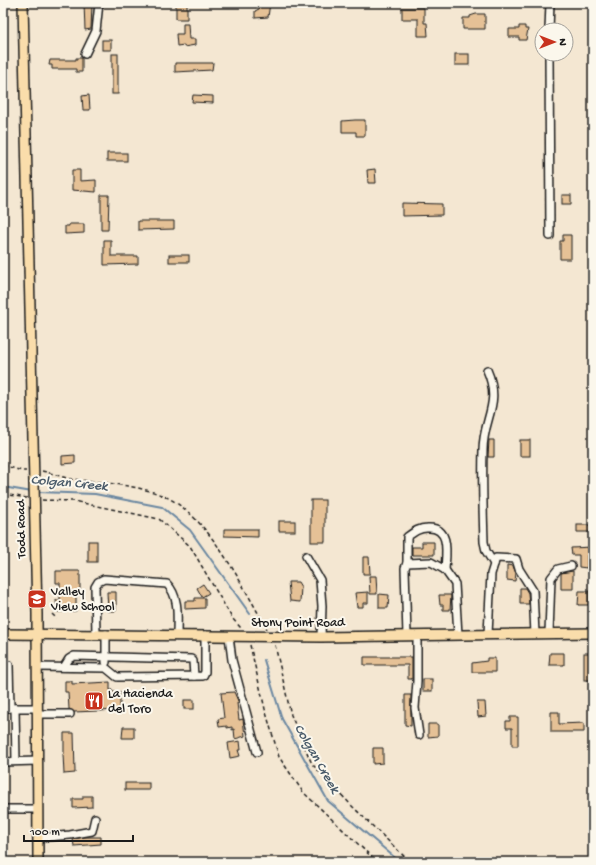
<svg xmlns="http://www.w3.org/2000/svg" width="596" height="865" font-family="'Gochi Hand',sans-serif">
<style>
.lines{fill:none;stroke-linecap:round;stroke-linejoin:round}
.stream{stroke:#6a87a1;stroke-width:2}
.building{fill:#e5c196;stroke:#1c1c1c}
.minor-casing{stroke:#1c1c1c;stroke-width:10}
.major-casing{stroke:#1c1c1c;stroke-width:12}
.path{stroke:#1c1c1c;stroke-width:1.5;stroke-dasharray:4 3;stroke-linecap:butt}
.minor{stroke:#fbf7ec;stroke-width:7}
.major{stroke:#faddab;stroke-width:9}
.labels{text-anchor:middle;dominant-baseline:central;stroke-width:4;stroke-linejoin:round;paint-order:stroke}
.street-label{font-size:13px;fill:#1c1c1c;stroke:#fbf7ec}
.poi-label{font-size:13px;fill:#1c1c1c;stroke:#fbf7ec;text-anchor:start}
.water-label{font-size:14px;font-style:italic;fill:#4a5b6a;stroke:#fbf7ec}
</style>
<rect width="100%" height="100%" fill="#f4e7d2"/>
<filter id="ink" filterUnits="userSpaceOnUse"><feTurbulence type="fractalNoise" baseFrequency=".025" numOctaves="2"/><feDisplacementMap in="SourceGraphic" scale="8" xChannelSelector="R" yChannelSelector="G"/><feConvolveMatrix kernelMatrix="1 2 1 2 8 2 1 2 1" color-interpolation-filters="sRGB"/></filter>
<g filter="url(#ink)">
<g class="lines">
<g class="stream">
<path d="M3,487L32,492"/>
<path d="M38,492L95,494L162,507L190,530L250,614"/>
<path d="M264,660L282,719L328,801L400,862"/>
</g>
</g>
<g class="building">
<path d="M84,3H92L91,29L85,30Z"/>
<path d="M176,3L187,4V19H176Z"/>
<path d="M259,3H270L268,17L255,18V11L259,9Z"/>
<path d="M402,8H424V23H427L428,36H418V19H402Z"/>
<path d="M476,14H485V29H463V18H470V16Z"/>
<path d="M183,24H188L189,39H195V45L184,47V45L177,46L176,34H183Z"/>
<path d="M519,26H525V29H528L526,40H519V37H509V29H519Z"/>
<rect x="102" y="40" width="9" height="10"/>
<rect x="112" y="54" width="6" height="40"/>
<rect x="455" y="54" width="14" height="11"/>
<path d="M76,58H82V72H76V69H52V65H49L50,60H76Z"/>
<path d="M175,63H213L212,70L175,72Z"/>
<path d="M89,95L90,110H83L82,96Z"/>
<path d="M193,95L213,96V103L192,102Z"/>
<path d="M355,120H365V136H356V132H342V121Z"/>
<rect x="107" y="153" width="20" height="8"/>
<path d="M375,169L376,183H368L367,170Z"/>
<path d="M72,170H80V181L96,180V192L72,190Z"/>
<path d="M101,195H109L108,230H101Z"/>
<rect x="562" y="195" width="9" height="9"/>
<path d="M402,203L442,204V215L402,216Z"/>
<path d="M138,221H174V229L138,230Z"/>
<path d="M69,224H84V233L65,234V226H69Z"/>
<path d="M563,235H571V259H560V241H563Z"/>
<path d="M104,240H111V256H138V264L104,265Z"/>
<rect x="169" y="255" width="20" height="7"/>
<path d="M489,440H494V457H488Z"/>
<rect x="520" y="440" width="10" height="16"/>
<path d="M75,455V463L62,464V456Z"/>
<rect x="311" y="500" width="14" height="42"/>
<rect x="279" y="521" width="16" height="10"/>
<rect x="577" y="525" width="13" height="7"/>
<path d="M224,529H258V537L224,536Z"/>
<rect x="88" y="541" width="9" height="21"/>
<path d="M422,542H434V555H412V547H422Z"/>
<path d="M593,547V555H587V568L579,567V555H572L571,548Z"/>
<path d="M363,557H369L370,574H363Z"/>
<path d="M507,565L513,566L516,573L515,581L507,580Z"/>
<path d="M56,571H80V595H76V611L57,612L56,600H60V583H56Z"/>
<path d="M573,571V589H561V573Z"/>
<path d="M369,576H376L377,594H370Z"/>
<path d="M288,582H298L301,587L300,602L290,601Z"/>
<path d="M203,584L209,593L202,597L197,588Z"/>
<path d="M520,588H525L528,593L529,604H520Z"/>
<path d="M579,591H589V604L588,605H578Z"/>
<path d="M107,592H116V611H108Z"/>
<path d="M368,592V603H363V607H357L355,593Z"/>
<path d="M379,594L389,595L388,608H379Z"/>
<path d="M439,595H451L450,610H443V605H440Z"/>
<path d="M195,598H205V608L185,609V601H195Z"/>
<path d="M550,653H564V665H549Z"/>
<rect x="584" y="653" width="9" height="27"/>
<path d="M364,657H412V679H408V665H364Z"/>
<path d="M487,658H495V672H472V663L487,661Z"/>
<rect x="423" y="679" width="9" height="12"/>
<path d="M65,681H72V684L110,682V690H112V692H120V710L74,712L69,709L68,692H65Z"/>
<path d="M234,692L239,703H237L239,720L243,719L245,736L235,739L234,729L232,730V727L227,728V726L219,727L218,719L224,718L221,693Z"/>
<path d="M405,695H411V726L405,725Z"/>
<rect x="184" y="700" width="10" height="9"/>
<path d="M477,702H485L486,716L478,717Z"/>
<path d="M551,712H559V724L584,723V732H551Z"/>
<path d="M510,717H518V746H512V728H506V721H510Z"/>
<path d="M428,724H438V736L428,737Z"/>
<path d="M123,727H134V738H122Z"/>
<path d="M64,733H74L75,773L64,774L63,754H64Z"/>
<path d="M240,741L241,750H238L240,756L230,758L228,743Z"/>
<path d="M373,748H383V763L373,764Z"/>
<rect x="125" y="783" width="24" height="7"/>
<path d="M83,796H92V807L73,808V799H83Z"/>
<path d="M85,837H101V844L74,846L73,839Z"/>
</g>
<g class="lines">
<defs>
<g id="minor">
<path d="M549,30L550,3"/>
<path d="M85,54L96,31L99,3"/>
<path d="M549,54L550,236"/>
<path d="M487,370C502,404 483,418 483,450C482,480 483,511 484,542L486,551L494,564"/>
<path d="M306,556L320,580L322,606L321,637"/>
<path d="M407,563V537C414,532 419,528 427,528C451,526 446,554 445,570"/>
<path d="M549,633L551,578L558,569L571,566"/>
<path d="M96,634L95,587L98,582L104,579L167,584C180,597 177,618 177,635"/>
<path d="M488,634L491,574L496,558L516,559L519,569L533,591L535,634"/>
<path d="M229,636L232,660L257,752"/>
<path d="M407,636L405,568L407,563L431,562L445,570L455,584L458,635"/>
<path d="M417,636V681L415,708L419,735"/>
<path d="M106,662V634"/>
<path d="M3,665H9L10,708"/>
<path d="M37,667L106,668L117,677L203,676L205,672V635"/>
<path d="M64,667L69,659L74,656L191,659L193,661L194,676"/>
<path d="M3,708H37"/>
<path d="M15,708L16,761"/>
<path d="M37,714H70"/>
<path d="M3,762L38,761"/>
<path d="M3,809H38"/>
<path d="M38,838L70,835L92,831L95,818"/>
</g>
<g id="major">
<path d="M23,3L37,614L38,862"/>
<path d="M3,634L321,637L593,633"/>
</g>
</defs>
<use href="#minor" class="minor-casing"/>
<use href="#major" class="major-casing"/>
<g class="path">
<path d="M3,465L22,471H26"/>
<path d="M42,471C52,473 61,477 71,479C102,483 135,484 164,496C209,516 243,587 267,629"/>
<path d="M3,494L27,498"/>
<path d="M42,500L73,501L159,519L190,546L232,618L241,628"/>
<path d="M52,614L57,619"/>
<path d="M250,645L265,709L279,757L303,792L377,862"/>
<path d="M275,645L291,715L312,764L353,807L410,862"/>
</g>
<use href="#minor" class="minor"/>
<use href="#major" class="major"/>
</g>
</g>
<defs>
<symbol id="school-square" viewBox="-11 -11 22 22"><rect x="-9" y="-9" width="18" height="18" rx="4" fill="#c8321e" stroke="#fbf7ec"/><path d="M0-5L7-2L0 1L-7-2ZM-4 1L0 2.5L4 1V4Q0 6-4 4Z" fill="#fff"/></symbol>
<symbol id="restaurant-square" viewBox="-11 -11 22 22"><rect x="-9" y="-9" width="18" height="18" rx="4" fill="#c8321e" stroke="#fbf7ec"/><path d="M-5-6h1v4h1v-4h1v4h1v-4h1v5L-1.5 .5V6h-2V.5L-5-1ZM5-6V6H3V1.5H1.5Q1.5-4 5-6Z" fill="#fff"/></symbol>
</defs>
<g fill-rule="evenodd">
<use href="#school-square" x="26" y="588" width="22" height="22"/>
<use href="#restaurant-square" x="83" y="690" width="22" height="22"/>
</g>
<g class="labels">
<g class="street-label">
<text transform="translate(22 529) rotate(-91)">Todd Road</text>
<text x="298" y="623">Stony Point Road</text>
</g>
<g class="poi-label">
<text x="51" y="592">Valley<tspan x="51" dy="15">View School</tspan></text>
<text x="108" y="694">La Hacienda<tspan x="108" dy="15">del Toro</tspan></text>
</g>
<g class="water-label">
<text transform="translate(69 484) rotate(5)">Colgan Creek</text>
<text transform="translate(316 759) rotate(60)">Colgan Creek</text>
</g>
</g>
<rect width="596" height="865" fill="none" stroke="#fbf7ec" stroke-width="16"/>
<rect x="8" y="8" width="580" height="849" fill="none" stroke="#1c1c1c" stroke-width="1.5" filter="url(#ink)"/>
<g transform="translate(554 42) rotate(90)"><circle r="19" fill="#fbf7ec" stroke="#a29f99"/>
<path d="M0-3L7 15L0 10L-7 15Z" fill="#c8321e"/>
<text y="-6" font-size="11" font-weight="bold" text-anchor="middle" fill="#1c1c1c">N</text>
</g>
<path d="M24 835v6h109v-6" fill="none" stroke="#1c1c1c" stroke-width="2"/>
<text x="30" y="835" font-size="12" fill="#1c1c1c" stroke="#fbf7ec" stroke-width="3" paint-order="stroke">100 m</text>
</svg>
